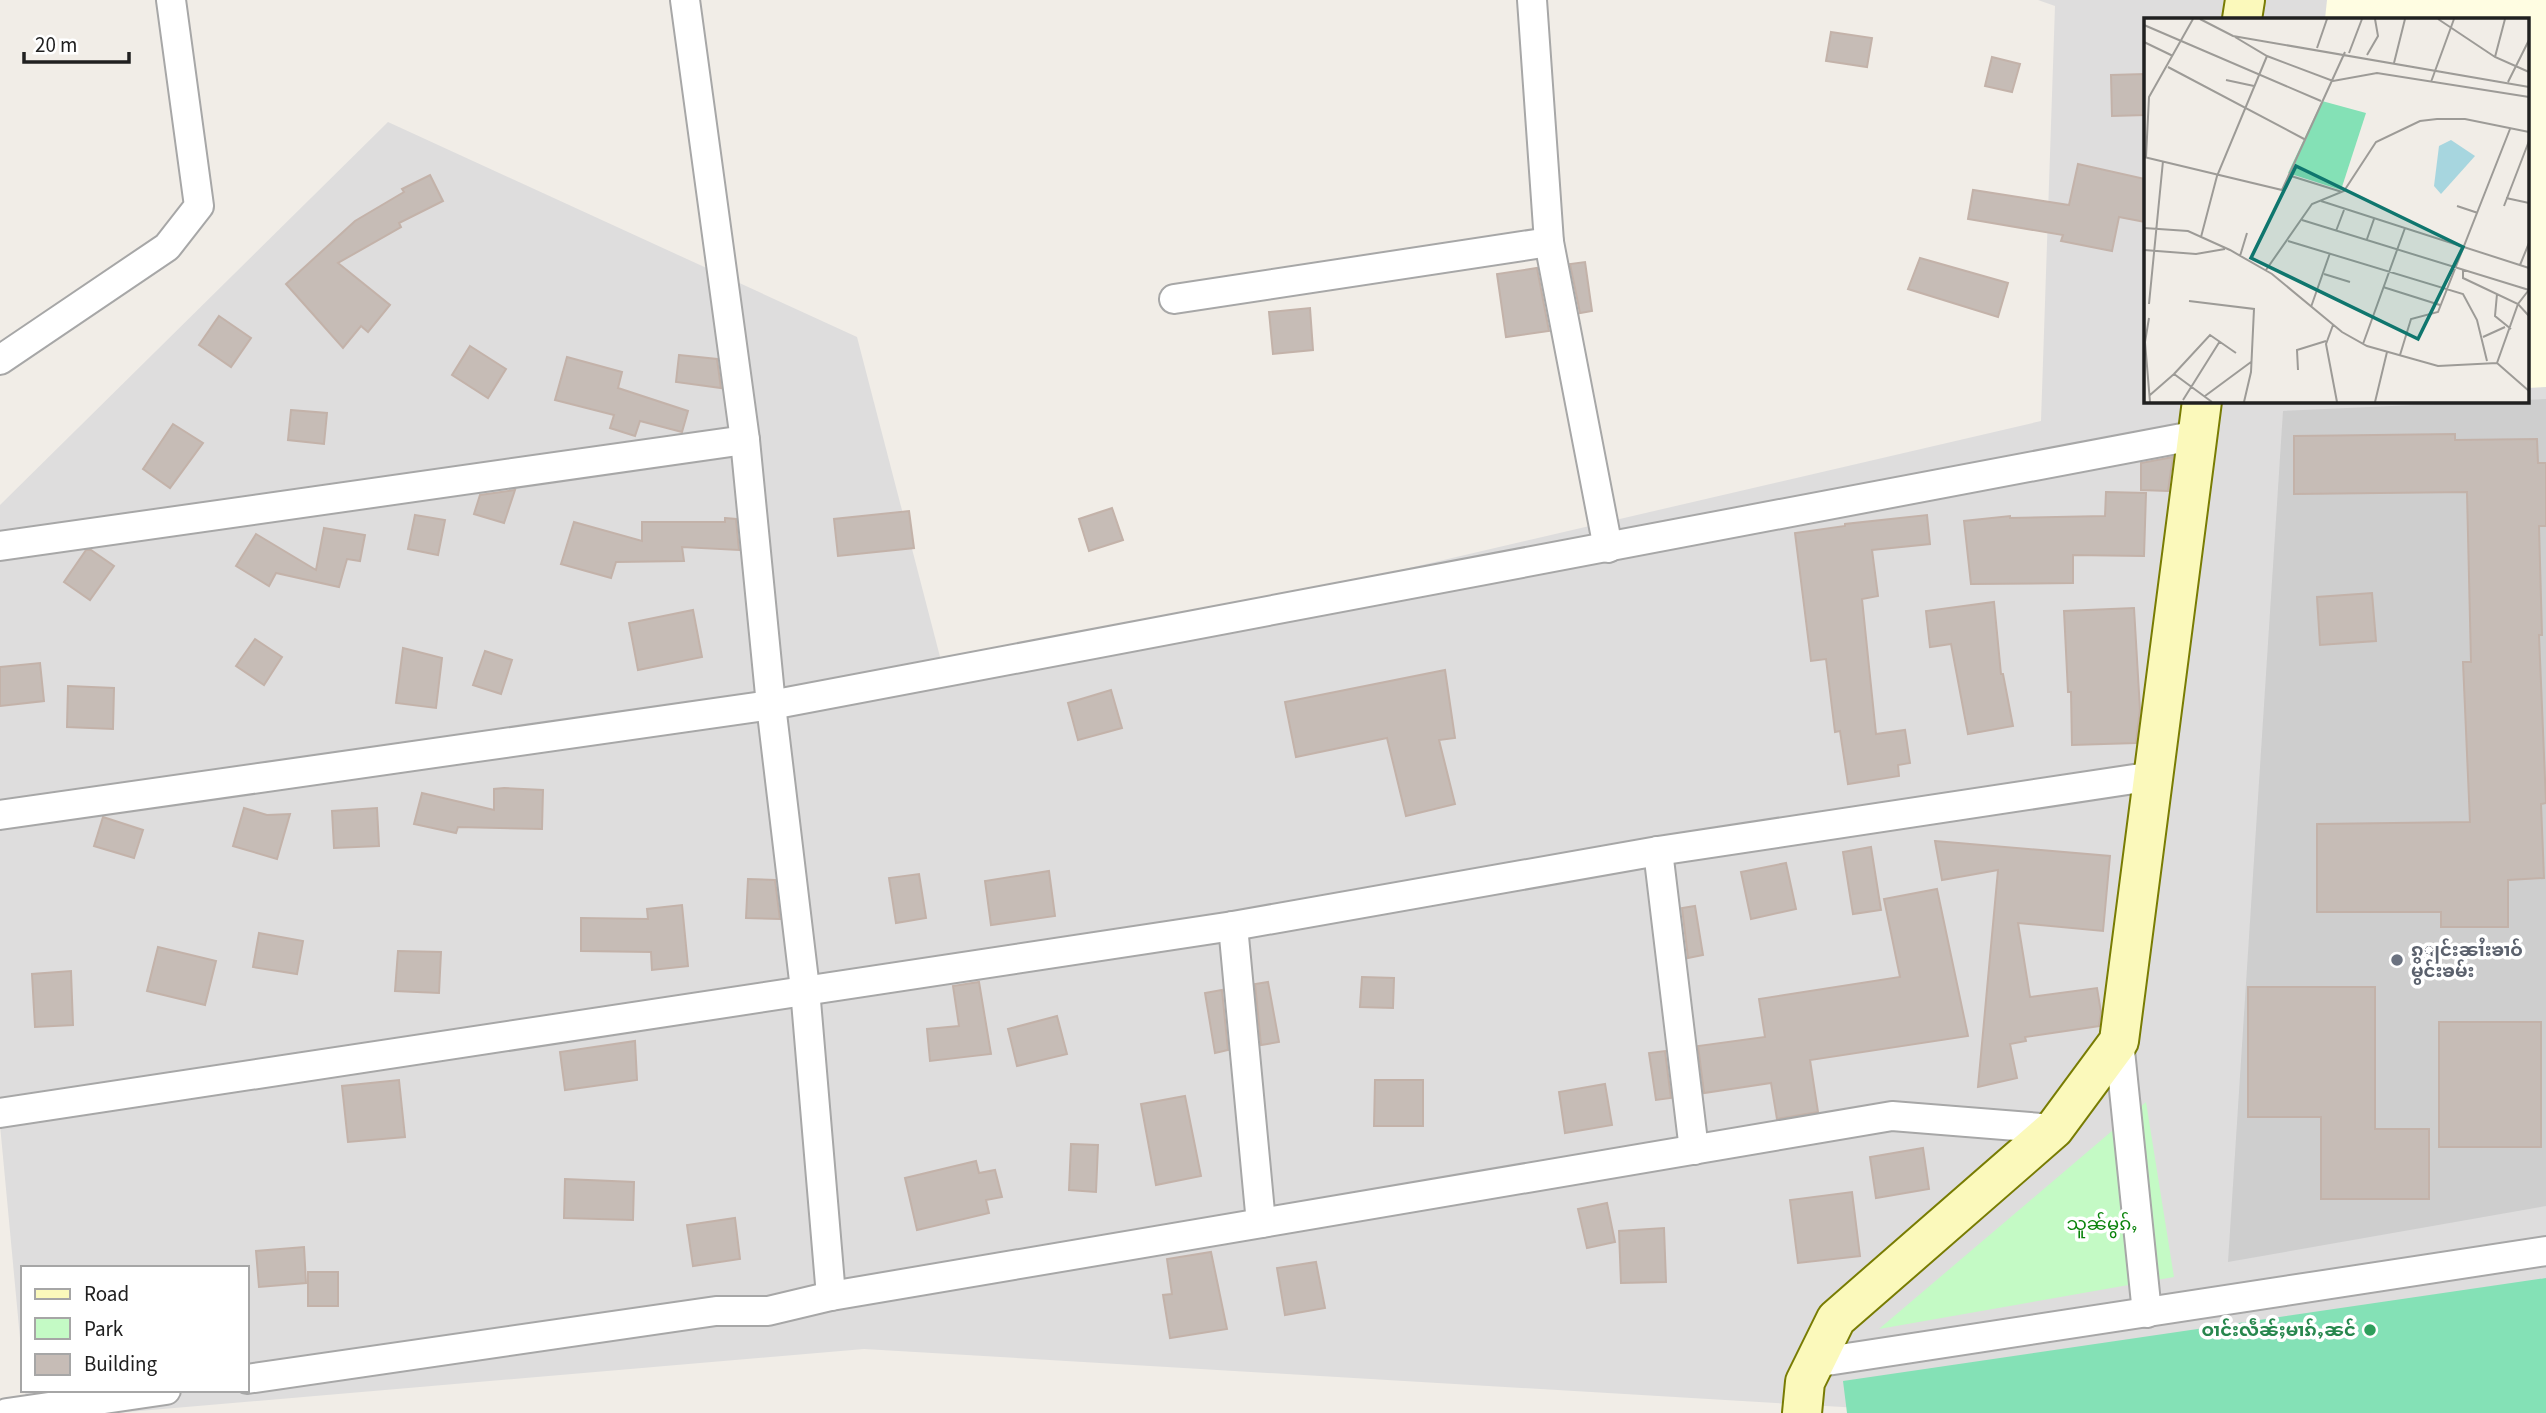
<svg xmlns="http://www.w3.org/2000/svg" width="2546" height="1413" font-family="'Source Sans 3','Noto Sans Myanmar',sans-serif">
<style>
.residential{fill:#dedddd;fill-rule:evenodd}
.education{fill:#fffde2}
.religious{fill:#cecece}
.park{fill:#c4fac5}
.pitch{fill:#84e1b6}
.building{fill:#c6bcb6;stroke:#c3b2a9;stroke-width:2}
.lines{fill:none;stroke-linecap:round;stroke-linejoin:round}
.street-casing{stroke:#a7a7a7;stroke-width:32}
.secondary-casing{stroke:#787c03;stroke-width:42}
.street{stroke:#fff;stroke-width:28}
.secondary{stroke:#fbf9bb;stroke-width:38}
.worship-dot{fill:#6b7280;stroke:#fff;stroke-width:2.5}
.leisure-dot{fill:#2e9e5b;stroke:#fff;stroke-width:2.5}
.labels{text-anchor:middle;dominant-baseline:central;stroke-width:7;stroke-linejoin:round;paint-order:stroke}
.worship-label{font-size:18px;font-weight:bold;fill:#5b616d;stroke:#fff;text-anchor:start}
.park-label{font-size:18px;fill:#0a830b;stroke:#fff}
.leisure-label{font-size:18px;font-weight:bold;fill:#27864d;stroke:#fff;text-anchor:end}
.inset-road{fill:none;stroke:#9d9b97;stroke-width:2}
.view{fill:#0f766e;fill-opacity:0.15;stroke:#0f766e;stroke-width:3.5}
.inset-edge{fill:none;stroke:#202020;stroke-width:3.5}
</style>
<rect width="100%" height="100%" fill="#f1ede7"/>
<path class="residential" d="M2038,0H2546V1312L1860,1408L864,1349L116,1413H27L25,1390H247V1268H23V1370L0,1125V505L388,122L857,337L945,676L2041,421L2055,6ZM2145,19H2527V401H2145Z"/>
<path class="education" d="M2327,0H2546V387L2527,388V19H2325Z"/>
<path class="religious" d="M2546,399V1206L2228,1262L2283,411Z"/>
<path class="park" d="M2146,1102L2174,1277L1879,1329Z"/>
<path class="pitch" d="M2546,1278V1413H1847L1843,1381Z"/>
<g class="building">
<path d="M1831,32L1872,38L1867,67L1826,61Z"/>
<path d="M1992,57L2020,64L2012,92L1985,86Z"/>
<path d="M2145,74V115L2112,116L2111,75Z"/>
<path d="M2078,164L2145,179V222L2119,217L2112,251L2061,241L2063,235L1968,219L1973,190L2069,205Z"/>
<path d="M430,175L443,201L399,223L401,227L338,263L390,305L368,332L361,326L343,348L286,284L355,221L404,192L402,189Z"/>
<path d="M1920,258L2008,283L1998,317L1908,289Z"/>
<path d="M1585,262L1592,311L1580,313L1570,264Z"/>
<path d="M1537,268L1549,331L1506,337L1497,274Z"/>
<path d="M1310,308L1313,350L1273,354L1269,312Z"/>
<path d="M219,316L251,338L231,367L199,345Z"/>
<path d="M470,346L506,369L488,398L452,375Z"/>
<path d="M679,355L717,359L721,388L676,382Z"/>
<path d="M567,357L622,372L618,388L688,411L682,432L640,421L635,436L610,428L614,415L555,400Z"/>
<path d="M291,410L327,413L324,444L288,440Z"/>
<path d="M173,424L203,443L170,488L143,469Z"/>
<path d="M2455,434V440L2537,439L2538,463H2546V526H2539L2542,635H2539L2546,803L2541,804L2544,878L2508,880V927H2441V912H2317V824L2470,822L2463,662H2471L2467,492L2294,494V436Z"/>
<path d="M2173,457L2168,491L2141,490V463Z"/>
<path d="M515,490L504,523L474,514L480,495Z"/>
<path d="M2106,492L2146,493L2144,556L2073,555V583L1971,584L1964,521L2010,516V518L2105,516Z"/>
<path d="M1112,508L1123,540L1089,551L1079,519Z"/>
<path d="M909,511L914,548L838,556L834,519Z"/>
<path d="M415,515L445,520L438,555L408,549Z"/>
<path d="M1927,515L1930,544L1872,550L1878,596L1862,599L1876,734L1905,730L1910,763L1898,765L1899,776L1848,784L1840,731L1835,732L1826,659L1811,661L1795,533L1845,526V524Z"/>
<path d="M725,518L736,519L739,550L682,547L684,561L616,562L611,578L561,564L574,522L642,541V522H725Z"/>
<path d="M324,528L365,535L360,561L347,559L339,587L276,573L269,586L236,566L256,534L316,570Z"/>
<path d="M86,550H91L114,566L90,600L64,582Z"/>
<path d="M2372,593L2376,641L2320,645L2317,597Z"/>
<path d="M1994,602L2001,674H2003L2013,726L1968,734L1951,644L1930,647L1926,611Z"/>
<path d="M2134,608L2140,710L2136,743L2072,745L2071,692H2068L2064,611Z"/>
<path d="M693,610L702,657L638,670L629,623Z"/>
<path d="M255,639L282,657L264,685L236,666Z"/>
<path d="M403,648L442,658L436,708L396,703Z"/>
<path d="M485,651L512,660L501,694L473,685Z"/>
<path d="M40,663L44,701L0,706V667Z"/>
<path d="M1445,670L1455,738L1439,740L1455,804L1406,816L1387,738L1296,757L1285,702Z"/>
<path d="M68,686L114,688L113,729L67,727Z"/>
<path d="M1111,690L1122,728L1078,740L1068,703Z"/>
<path d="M504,788L543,790L542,829L458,827L456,833L414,824L422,793L494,810V789Z"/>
<path d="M244,808L267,815L290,814L277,859L233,846Z"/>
<path d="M377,808L379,846L334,848L332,811Z"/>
<path d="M103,817L143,830L134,858L94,846Z"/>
<path d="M1935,841L2110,856L2103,931L2018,923L2030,997L2097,988L2101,1012L2099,1026L2025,1037L2026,1041L2010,1044L2017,1078L1978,1087L1998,870L1942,880Z"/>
<path d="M1871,847L1881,910L1853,914L1843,852Z"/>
<path d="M1786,863L1796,909L1751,919L1741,872Z"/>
<path d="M1049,871L1055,916L991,925L985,881Z"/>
<path d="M919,874L926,918L896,923L889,878Z"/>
<path d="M748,879L775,880L780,919L746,918Z"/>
<path d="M1937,889L1968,1036L1810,1060L1818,1112L1777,1119L1771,1083L1704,1093L1698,1046L1765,1037L1759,999L1900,977L1884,899Z"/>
<path d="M682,905L688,966L652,970L651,952L581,951V918L648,919L647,909Z"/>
<path d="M1695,906L1703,955L1688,958L1682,908Z"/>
<path d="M259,933L303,941L297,974L253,967Z"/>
<path d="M158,947L216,961L205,1005L147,991Z"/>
<path d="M398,951L441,952L439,993L395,991Z"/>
<path d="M71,971L73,1025L35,1027L32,974Z"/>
<path d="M1362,977L1394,978L1393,1008L1360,1007Z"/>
<path d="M979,982L991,1054L930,1061L927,1029L959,1026L953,986Z"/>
<path d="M1268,982L1279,1042L1261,1045L1255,984Z"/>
<path d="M2248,987H2375V1129H2429V1199H2321V1117H2248Z"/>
<path d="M1222,990L1228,1050L1215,1053L1205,993Z"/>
<path d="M1057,1016L1067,1054L1017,1066L1008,1029Z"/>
<rect x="2439" y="1022" width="102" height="125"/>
<path d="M635,1041L637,1080L565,1090L560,1052Z"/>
<path d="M1665,1051L1671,1098L1656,1100L1649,1053Z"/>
<path d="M399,1080L405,1137L348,1142L342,1086Z"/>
<path d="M1375,1080H1423V1126H1374Z"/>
<path d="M1605,1084L1612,1125L1565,1133L1559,1092Z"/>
<path d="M1185,1096L1201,1176L1156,1185L1141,1104Z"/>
<path d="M1071,1144L1098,1145L1096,1192L1069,1190Z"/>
<path d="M1923,1148L1929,1189L1876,1198L1870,1157Z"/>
<path d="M976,1161L979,1173L995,1170L1002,1197L986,1200L989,1213L917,1230L905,1178Z"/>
<path d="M565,1179L634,1182L633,1220L564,1218Z"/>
<path d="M1852,1192L1860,1256L1798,1263L1790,1200Z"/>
<path d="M1607,1203L1615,1242L1587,1248L1578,1209Z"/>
<path d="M735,1218L740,1259L693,1266L687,1225Z"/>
<path d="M1664,1228L1666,1282L1621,1283L1619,1231Z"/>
<path d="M304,1247L306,1283L259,1287L256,1251Z"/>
<path d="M1211,1252L1227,1329L1170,1338L1163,1295L1172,1294L1167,1259Z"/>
<path d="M1316,1262L1325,1308L1285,1315L1277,1268Z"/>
<rect x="308" y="1272" width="30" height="34"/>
</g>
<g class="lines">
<defs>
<g id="street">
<path d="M685,0L745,440L771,705L805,989L831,1296"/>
<path d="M1532,0L1549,242L1608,548"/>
<path d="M1174,299L1549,242"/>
<path d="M0,360L167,247L199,206L171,0"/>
<path d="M0,546L745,440"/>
<path d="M0,815L771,705L2198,435"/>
<path d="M1658,851L1694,1150"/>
<path d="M1233,926L1261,1223"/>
<path d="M2119,1041L2147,1313"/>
<path d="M0,1113L1233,926L1658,851L2154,776"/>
<path d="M1814,1363L2546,1251"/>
<path d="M247,1379L716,1311H768L831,1296L1892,1116L2054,1129"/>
<path d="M7,1413L166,1390"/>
</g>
<g id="secondary">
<path d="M2242,19L2245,0"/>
<path d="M1802,1413L1805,1382L1836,1319L2054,1129L2119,1041L2202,401"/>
</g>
</defs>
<use href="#street" class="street-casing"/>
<use href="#secondary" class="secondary-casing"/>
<use href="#street" class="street"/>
<use href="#secondary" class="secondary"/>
</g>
<circle class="worship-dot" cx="2397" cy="960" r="7"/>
<circle class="leisure-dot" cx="2370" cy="1330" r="7"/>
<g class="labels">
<g class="worship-label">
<text x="2411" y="950">ၵွျင်းၼၢႆးၶၢဝ်<tspan x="2411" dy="21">မွင်းၶမ်း</tspan></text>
</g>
<g class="park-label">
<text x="2102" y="1224">သူၼ်မွၵ်ႇ</text>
</g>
<g class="leisure-label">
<text x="2356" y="1330">ဝၢင်းလဵၼ်ႈမၢၵ်ႇၼင်</text>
</g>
</g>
<g transform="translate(2144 18)">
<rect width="385" height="385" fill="#f1ede7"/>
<path d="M178,83L222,95L197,172L144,155Z" fill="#84e1b6"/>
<path d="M307,122L331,138L297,176L290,168L295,128Z" fill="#a7d6df"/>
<path class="inset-road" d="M56,1L89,18L385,69M294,1L351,39M361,1L351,39L385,54M0,7L177,83M91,19L123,38L189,63L233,55L385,79M0,24L29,38M173,30L183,1M205,35L218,1M223,37L234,18L231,1M250,45L261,1M24,49L162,122M82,62L110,68M287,64L310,1M364,64L385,22M0,139L138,172L201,34M2,139L5,79L49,1M147,158L198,174M362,180L385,185M177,183L385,250M313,188L334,195M360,188L385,123M158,202L385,272M0,210L44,213L86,232L128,256L198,314L223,328L294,348L353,345L385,373M192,213L200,192M57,219L73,158L123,38M223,221L230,201M144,223L319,276L333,302L343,343M0,232L52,236L81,231M96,238L103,215M376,247L385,225M122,252L168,186L200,173L232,124L276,103L293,101H321L385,114M319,252V260L374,286L385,298M180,256L206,264M239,269L296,287M353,276L351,298L367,311M45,283L110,291L107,354L100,384M5,286L19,143M167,289L186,235M5,300L1,324L6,384M189,307L182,326L193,384M339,319L361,309M219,326L261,210M256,337L267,301L294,294L366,111M353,345L374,286L384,273M154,352L153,332L182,323M30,356L66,317L92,335M6,377L30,356L68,384M61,378L107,344M39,382L76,323M231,384L243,334"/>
<path class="view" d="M152,148L319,229L274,321L107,240Z"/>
<rect width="385" height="385" class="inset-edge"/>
</g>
<rect x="21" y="1266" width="228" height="126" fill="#ffffff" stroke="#a6a6a6" stroke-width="2"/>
<rect x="35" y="1289" width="35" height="10" fill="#fbf9bb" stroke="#a6a6a6" stroke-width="2"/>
<text x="84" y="1301" font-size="21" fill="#202020">Road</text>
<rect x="35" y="1318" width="35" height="21" fill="#c4fac5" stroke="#a6a6a6" stroke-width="2"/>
<text x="84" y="1336" font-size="21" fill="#202020">Park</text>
<rect x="35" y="1354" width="35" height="21" fill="#c6bcb6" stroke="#a6a6a6" stroke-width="2"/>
<text x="84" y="1371" font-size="21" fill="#202020">Building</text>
<path d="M24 52v10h105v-10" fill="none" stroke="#202020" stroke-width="3.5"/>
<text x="35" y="52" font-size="21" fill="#202020" stroke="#ffffff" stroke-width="5" paint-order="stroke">20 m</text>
</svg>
